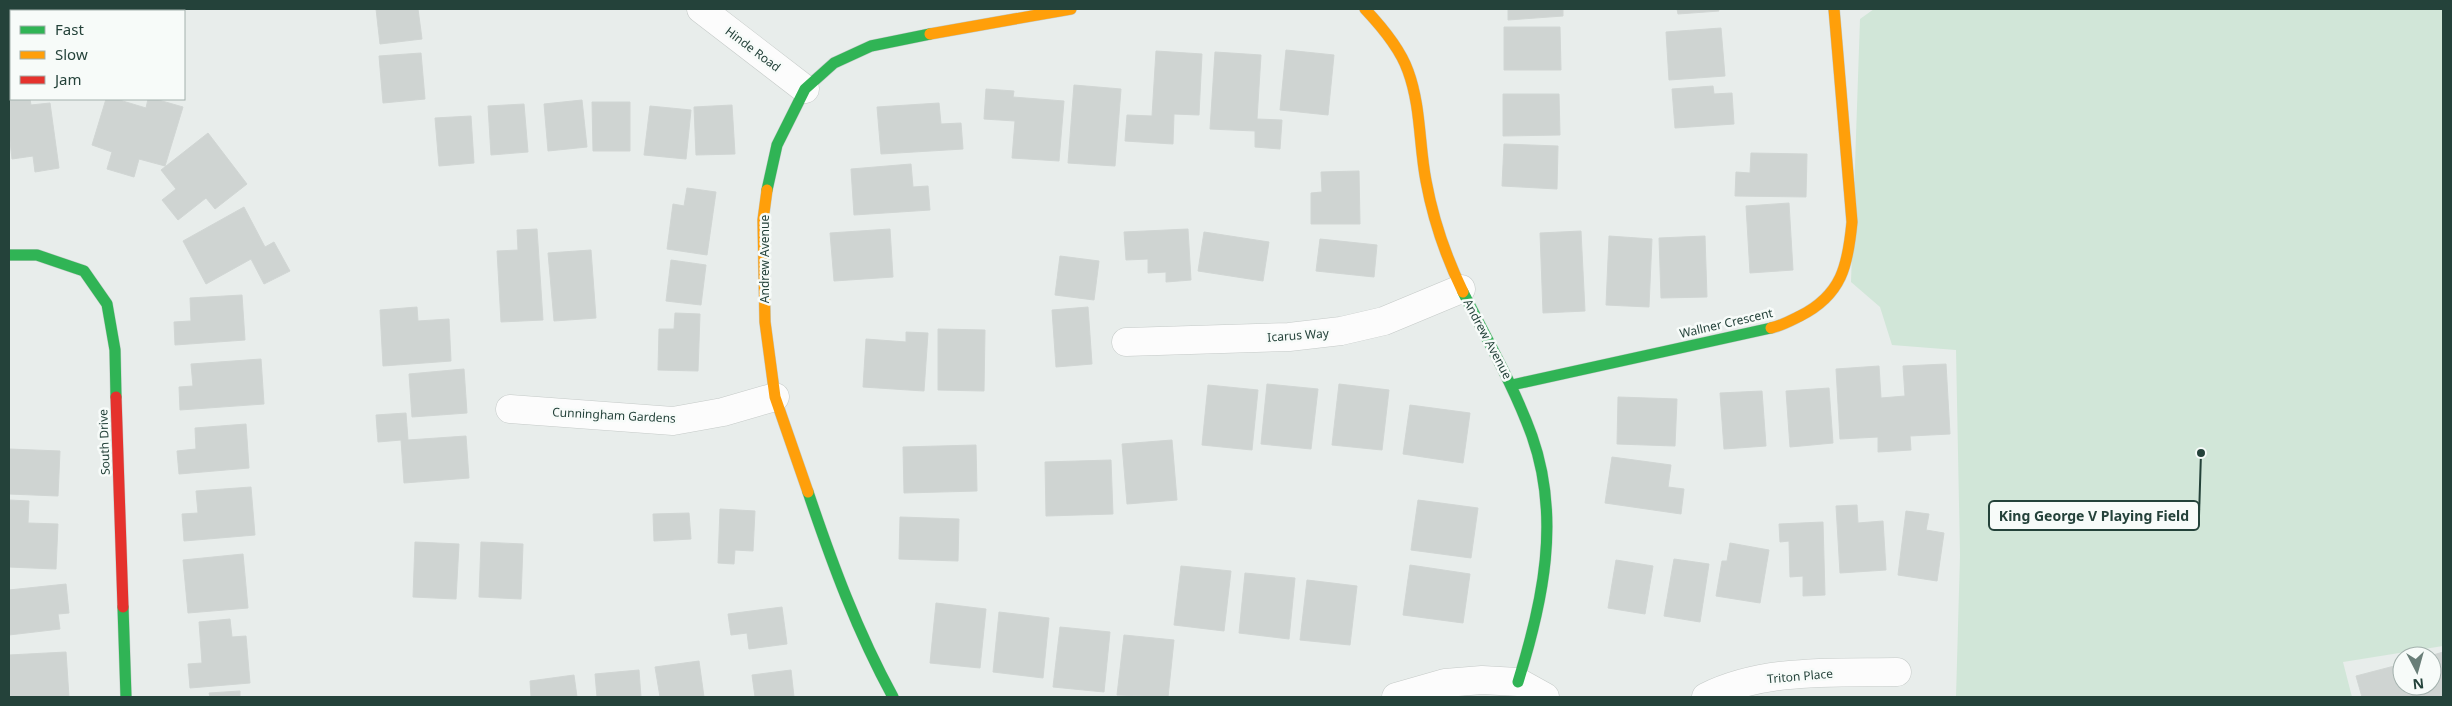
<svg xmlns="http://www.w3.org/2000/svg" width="2452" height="706" font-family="'Noto Sans',sans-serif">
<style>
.green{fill:#d1e6d8}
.building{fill:#cfd4d2;stroke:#d1d6d4}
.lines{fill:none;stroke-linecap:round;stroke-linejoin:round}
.street-casing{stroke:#c5cac8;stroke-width:29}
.fast-casing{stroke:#c3cbc8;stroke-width:12}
.slow-casing{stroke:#c3cbc8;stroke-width:12}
.jam-casing{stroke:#c3cbc8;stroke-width:12}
.street{stroke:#fcfcfc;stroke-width:28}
.fast{stroke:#30b455;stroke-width:11}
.slow{stroke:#ff9f0a;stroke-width:11}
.jam{stroke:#e5322d;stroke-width:11}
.labels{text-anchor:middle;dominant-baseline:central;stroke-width:5;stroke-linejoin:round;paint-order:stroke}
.street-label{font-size:12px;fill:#24423a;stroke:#f7fbf9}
.leader{fill:none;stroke:#24423a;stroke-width:2}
.callout-dot{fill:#24423a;stroke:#f7fbf9;stroke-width:2}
.callout{fill:#f7fbf9;stroke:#24423a;stroke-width:2}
.callout-label{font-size:14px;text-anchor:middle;font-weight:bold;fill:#24423a}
</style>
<rect width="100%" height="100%" fill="#e8edeb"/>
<path class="green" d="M1874,9H2443V646L2343,662L2352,697H1956L1960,555L1956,350L1892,345L1880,307L1851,282L1860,19Z"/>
<g class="building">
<path d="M376,9H418L422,39L380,44Z"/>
<path d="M1508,9H1563V16L1508,20Z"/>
<path d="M1677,9H1718L1719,11L1678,14Z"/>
<path d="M1504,27H1560L1561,70H1504Z"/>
<path d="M1721,28L1725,76L1669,80L1666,32Z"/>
<path d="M1286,50L1334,55L1328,115L1280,110Z"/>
<path d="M1156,51L1202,54L1199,115L1174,114L1173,144L1125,141L1127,115L1152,116Z"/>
<path d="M1215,52L1261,55L1257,119L1282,120L1280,149L1255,147V131L1210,129Z"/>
<path d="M421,53L425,99L383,103L379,56Z"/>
<path d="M1074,85L1121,89L1115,166L1068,163Z"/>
<path d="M1713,86L1714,94L1732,93L1734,124L1675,128L1672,89Z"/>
<path d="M986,89L1014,91L1013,97L1064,101L1059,161L1012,158L1015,121L984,119Z"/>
<path d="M1503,94H1559L1560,135L1503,136Z"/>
<path d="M30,99L31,105L50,103L59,168L35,172L33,156L12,159L9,132V100Z"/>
<path d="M106,99H116L146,108L148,99H155L183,107L165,166L139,159L134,177L107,169L112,152L92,145Z"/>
<path d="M582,100L587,147L548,151L544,104Z"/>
<path d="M592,102H630V151H593Z"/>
<path d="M939,103L941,124L961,123L963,149L881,154L877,107Z"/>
<path d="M524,104L528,152L491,155L488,106Z"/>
<path d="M732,105L735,154L696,155L694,107Z"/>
<path d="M650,106L691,110L686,159L644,155Z"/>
<path d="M471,116L474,163L439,166L435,118Z"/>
<path d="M208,133L247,184L215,209L206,198L178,220L162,200L176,189L161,170Z"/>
<path d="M1504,144L1558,146L1557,189L1502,186Z"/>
<path d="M1751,153L1807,154L1806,197L1735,196L1736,172L1750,173Z"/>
<path d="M911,164L913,187L928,186L930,210L854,215L851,169Z"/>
<path d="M1359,171L1360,224H1311V193L1322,192L1321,172Z"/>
<path d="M687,188L716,192L707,255L667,249L673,204L684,206Z"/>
<path d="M1789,203L1793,270L1750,273L1746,206Z"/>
<path d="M244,207L265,247L274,242L290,271L264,284L251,259L206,284L183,241Z"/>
<path d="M537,229L543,320L501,322L497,251L518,250L517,230Z"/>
<path d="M890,229L893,277L834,281L830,233Z"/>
<path d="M1188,229L1191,280L1166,282V272L1148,273V259L1126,260L1124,232Z"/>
<path d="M1581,231L1585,311L1543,313L1540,233Z"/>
<path d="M1204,232L1269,242L1263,281L1198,271Z"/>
<path d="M1609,236L1652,239L1649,307L1606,305Z"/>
<path d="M1705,236L1707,297L1661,298L1659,238Z"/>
<path d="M1320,239L1377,245L1374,277L1316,271Z"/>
<path d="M591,250L596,318L554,321L548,253Z"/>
<path d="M1060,256L1099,261L1094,300L1055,295Z"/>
<path d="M671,260L706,265L701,305L666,301Z"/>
<path d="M242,295L245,340L175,345L174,322L191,321L190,298Z"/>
<path d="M417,307L418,321L449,319L451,361L383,366L380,310Z"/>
<path d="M1088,307L1092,364L1056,367L1052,310Z"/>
<path d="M675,313L700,314L698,371L658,370L659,329H674Z"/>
<path d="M938,329L985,330L984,391L938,390Z"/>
<path d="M906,332L928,333L924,391L863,387L866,339L906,342Z"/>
<path d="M261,359L264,404L180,410L179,387L193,386L191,364Z"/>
<path d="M1946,364L1950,434L1910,436L1911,450L1878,452V437L1840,439L1836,369L1879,366L1881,398L1905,396L1903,366Z"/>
<path d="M464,369L467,413L412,417L409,374Z"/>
<path d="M1267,384L1318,389L1311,449L1261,444Z"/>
<path d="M1339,384L1389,390L1382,450L1332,445Z"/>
<path d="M1208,385L1258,390L1252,450L1202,445Z"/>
<path d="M1829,388L1833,443L1790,447L1786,391Z"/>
<path d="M1762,391L1766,446L1724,449L1720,393Z"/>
<path d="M1618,397L1677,399L1675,446L1617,444Z"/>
<path d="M1410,405L1470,413L1463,463L1403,454Z"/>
<path d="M406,413L408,440L466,436L469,478L404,483L401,440L378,442L376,415Z"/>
<path d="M246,424L249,468L179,474L177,451L196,449L195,428Z"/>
<path d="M1172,440L1177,500L1127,504L1122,444Z"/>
<path d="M976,445L977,491L904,493L903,447Z"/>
<path d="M9,449L60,451L58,496L9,494Z"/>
<path d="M1612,457L1671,465L1668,487L1684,489L1681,514L1605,503Z"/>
<path d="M1111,460L1113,514L1046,516L1045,462Z"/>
<path d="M251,487L255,535L184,541L182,514L198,513L196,491Z"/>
<path d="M9,500L29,501L28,523L58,524L56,569L9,567Z"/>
<path d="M1418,500L1478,508L1471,558L1411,550Z"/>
<path d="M1857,505L1858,523L1883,521L1886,570L1840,573L1836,506Z"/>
<path d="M720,509L755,511L753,551L735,550L734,564L718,563Z"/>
<path d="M1906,511L1929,514L1926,530L1944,533L1937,581L1898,575Z"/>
<path d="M689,513L691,539L654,541L653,514Z"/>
<path d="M900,517L959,519L958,561L899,559Z"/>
<path d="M1823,522L1825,595L1803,596V576L1790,577L1789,541L1780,542L1779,524Z"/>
<path d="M415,542L459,544L456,599L413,597Z"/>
<path d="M481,542L523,544L521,599L479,597Z"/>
<path d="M1730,543L1769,550L1760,603L1716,596L1722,561H1727Z"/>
<path d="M243,554L248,608L188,613L183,560Z"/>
<path d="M1674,559L1709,564L1700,622L1664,616Z"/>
<path d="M1616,560L1653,566L1645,614L1608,608Z"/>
<path d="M1410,565L1470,574L1463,623L1403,615Z"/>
<path d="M1181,566L1231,571L1224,631L1174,625Z"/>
<path d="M1245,573L1295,578L1289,639L1239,633Z"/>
<path d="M1307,580L1357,586L1350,645L1300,640Z"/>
<path d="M66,584L69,613L58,614L60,629L9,635V590Z"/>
<path d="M936,603L986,609L980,668L930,663Z"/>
<path d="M782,607L787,644L749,649L747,633L731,635L728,614Z"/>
<path d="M999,612L1049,618L1043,678L993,672Z"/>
<path d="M230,619L232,637L246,636L250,683L190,688L188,664L202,663L199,622Z"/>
<path d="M1060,627L1110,632L1104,692L1053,687Z"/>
<path d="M1124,635L1174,640L1168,697L1117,695Z"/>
<path d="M66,652L69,697H9V655Z"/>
<path d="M2443,652V697H2362L2356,676L2402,664V686H2432V656H2430Z"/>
<path d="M699,661L704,697H660L655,667Z"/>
<path d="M639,670L641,697H597L595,674Z"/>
<path d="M791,670L794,697H755L752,675Z"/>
<path d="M574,675L577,697H531L530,681Z"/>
<path d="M240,691V697H210L209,693Z"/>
</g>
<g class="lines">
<defs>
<g id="street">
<path d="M701,9L805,89"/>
<path d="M1126,342L1289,337L1341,331L1384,321L1461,289"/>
<path d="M510,409L673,421L723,412L775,397"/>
<path d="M1396,697L1445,683L1482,680L1518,682L1545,697"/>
<path d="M1706,697C1764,668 1834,673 1897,672"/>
</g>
<g id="fast">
<path d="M767,190L777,145L805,89L834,63L871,46L930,34"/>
<path d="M9,255H37L84,271L107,304L115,350L116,397"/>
<path d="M1463,292C1487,340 1514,386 1532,436C1561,518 1543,602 1518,682"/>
<path d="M1512,385L1771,328"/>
<path d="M808,492C832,563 857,631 893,697"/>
<path d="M123,607L126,697"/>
</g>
<g id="slow">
<path d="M1365,9C1382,27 1400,48 1408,71C1421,106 1419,145 1426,181C1433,219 1446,257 1463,292"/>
<path d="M930,34L1071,9"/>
<path d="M767,190L763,220L765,322L775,397L808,492"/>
<path d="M1771,328C1781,326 1790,321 1800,316C1842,295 1848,265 1852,222L1834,9"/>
</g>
<path id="jam" d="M116,397L123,607"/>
</defs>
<use href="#street" class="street-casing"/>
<use href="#fast" class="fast-casing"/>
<use href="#slow" class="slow-casing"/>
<use href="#jam" class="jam-casing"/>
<use href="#street" class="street"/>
<use href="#fast" class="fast"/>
<use href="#slow" class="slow"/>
<use href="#jam" class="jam"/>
</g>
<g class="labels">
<g class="street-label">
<text transform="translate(753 49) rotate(37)">Hinde Road</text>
<text transform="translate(764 259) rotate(-90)">Andrew Avenue</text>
<text transform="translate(1726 323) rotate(-13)">Wallner Crescent</text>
<text transform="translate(1298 335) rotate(-4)">Icarus Way</text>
<text transform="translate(1488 339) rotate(62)">Andrew Avenue</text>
<text transform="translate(614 415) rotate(3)">Cunningham Gardens</text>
<text transform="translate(104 442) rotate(-92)">South Drive</text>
<text transform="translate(1800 676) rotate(-5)">Triton Place</text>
</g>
</g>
<path class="leader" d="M2201 453L2199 516"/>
<circle class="callout-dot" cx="2201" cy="453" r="5"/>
<rect class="callout" x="1989" y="501" width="210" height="29" rx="5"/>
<g class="callout-label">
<text x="2094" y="521">King George V Playing Field</text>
</g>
<rect width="2452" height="706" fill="none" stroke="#24423a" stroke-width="20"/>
<rect x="10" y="10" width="175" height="90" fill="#f7fbf9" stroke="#a3b1ad"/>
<rect x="20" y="26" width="25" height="8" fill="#30b455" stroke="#a3b1ad"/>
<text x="55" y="35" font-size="15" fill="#24423a">Fast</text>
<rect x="20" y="51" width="25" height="8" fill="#ff9f0a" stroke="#a3b1ad"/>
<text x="55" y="60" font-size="15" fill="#24423a">Slow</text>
<rect x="20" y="76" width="25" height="8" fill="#e5322d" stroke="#a3b1ad"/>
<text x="55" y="85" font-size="15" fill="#24423a">Jam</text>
<g transform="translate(2417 671) rotate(174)"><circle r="24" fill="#f7fbf9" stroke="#a3b1ad"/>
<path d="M0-4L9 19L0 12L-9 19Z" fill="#697e78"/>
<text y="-8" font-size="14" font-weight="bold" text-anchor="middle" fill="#24423a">N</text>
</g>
</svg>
